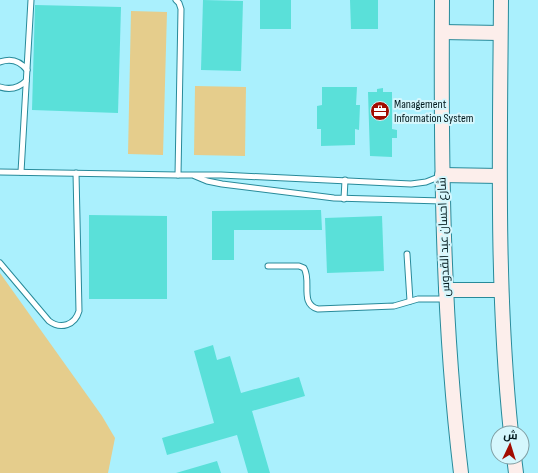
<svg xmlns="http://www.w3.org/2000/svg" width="538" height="473" font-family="'Sofia Sans Condensed',Cairo,sans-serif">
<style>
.green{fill:#e5cd8c}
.building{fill:#5ae0d9}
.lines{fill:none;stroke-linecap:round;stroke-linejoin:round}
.lane-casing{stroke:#288a9a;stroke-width:7}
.secondary-casing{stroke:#288a9a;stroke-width:16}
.lane{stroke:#fff;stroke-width:5}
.secondary{stroke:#fceeeb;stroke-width:14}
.labels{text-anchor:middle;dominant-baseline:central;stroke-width:4;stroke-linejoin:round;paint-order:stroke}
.poi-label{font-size:12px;fill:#00181c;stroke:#d5f7fd;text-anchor:start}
.street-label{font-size:12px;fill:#00181c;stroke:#d5f7fd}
</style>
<rect width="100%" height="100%" fill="#aaf0fd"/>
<g class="green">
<path d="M131,11L167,12L163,155L128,154Z"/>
<path d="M195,86L246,87L245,156L194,155Z"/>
<path d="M0,273L102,416L115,438L108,473H0Z"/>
</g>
<g class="building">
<path d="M203,0L243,1L241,71L201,70Z"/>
<rect x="260" y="0" width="31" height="29"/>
<path d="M350,0H378V29H351Z"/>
<path d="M35,5L121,7L118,113L32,110Z"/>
<path d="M322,87H357L356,105H360L359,130L355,129V145L321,146V129H317V106L322,105Z"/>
<path d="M383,88V92H392V129L397,130V138H392V157L370,156L368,92H377V89Z"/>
<path d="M321,210L322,230H234V260H212V211Z"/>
<path d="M89,215L167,216V299H89Z"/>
<path d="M382,216L384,271L327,273L325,218Z"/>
<path d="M213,345L217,360L230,356L241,393L299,377L305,396L252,411L270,473H248L237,435L167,455L162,438L214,423L194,351Z"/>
<path d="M217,461L221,473H176Z"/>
</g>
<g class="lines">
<defs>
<g id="lane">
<path d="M176,0L179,3L181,9L178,175"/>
<path d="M0,62C11,58 20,61 27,70"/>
<path d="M0,87C10,90 19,88 26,81"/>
<path d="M0,172L178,175H221L411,184L426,182L441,176"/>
<path d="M21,172L31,0"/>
<path d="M195,176L207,181L222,184L334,198L442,201"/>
<path d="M344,199L345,180"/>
<path d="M407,254L410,301"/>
<path d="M0,263L49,321C61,330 75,325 79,311L76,173"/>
<path d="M268,266H299L304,268C312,281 299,304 318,309L394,306L418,299H446"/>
</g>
<g id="secondary">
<path d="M442,0C441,158 442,316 461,473"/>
<path d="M501,0C500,144 496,289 511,433"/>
<path d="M442,32L500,33"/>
<path d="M442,175L499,176"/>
<path d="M446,290H501"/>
<path d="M514,457L516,473"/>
</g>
</defs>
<use href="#lane" class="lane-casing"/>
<use href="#secondary" class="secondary-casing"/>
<use href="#lane" class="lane"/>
<use href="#secondary" class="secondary"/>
</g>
<defs>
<symbol id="office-disc" viewBox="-11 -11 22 22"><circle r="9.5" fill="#a20c00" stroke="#d5f7fd"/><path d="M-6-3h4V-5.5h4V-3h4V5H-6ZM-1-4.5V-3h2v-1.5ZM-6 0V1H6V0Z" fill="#fff"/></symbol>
</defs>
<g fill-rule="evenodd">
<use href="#office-disc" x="369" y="100" width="22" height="22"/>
</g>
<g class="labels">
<g class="poi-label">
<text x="394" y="104">Management<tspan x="394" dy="14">Information System</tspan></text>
</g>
<g class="street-label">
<text transform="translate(444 237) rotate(-92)">شارع احسان عبد القدوس</text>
</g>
</g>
<g transform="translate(510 445) rotate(4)"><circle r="19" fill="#d5f7fd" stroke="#809ea3"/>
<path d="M0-3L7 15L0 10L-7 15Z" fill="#a20c00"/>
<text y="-6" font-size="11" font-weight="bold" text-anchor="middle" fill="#00181c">ش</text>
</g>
</svg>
